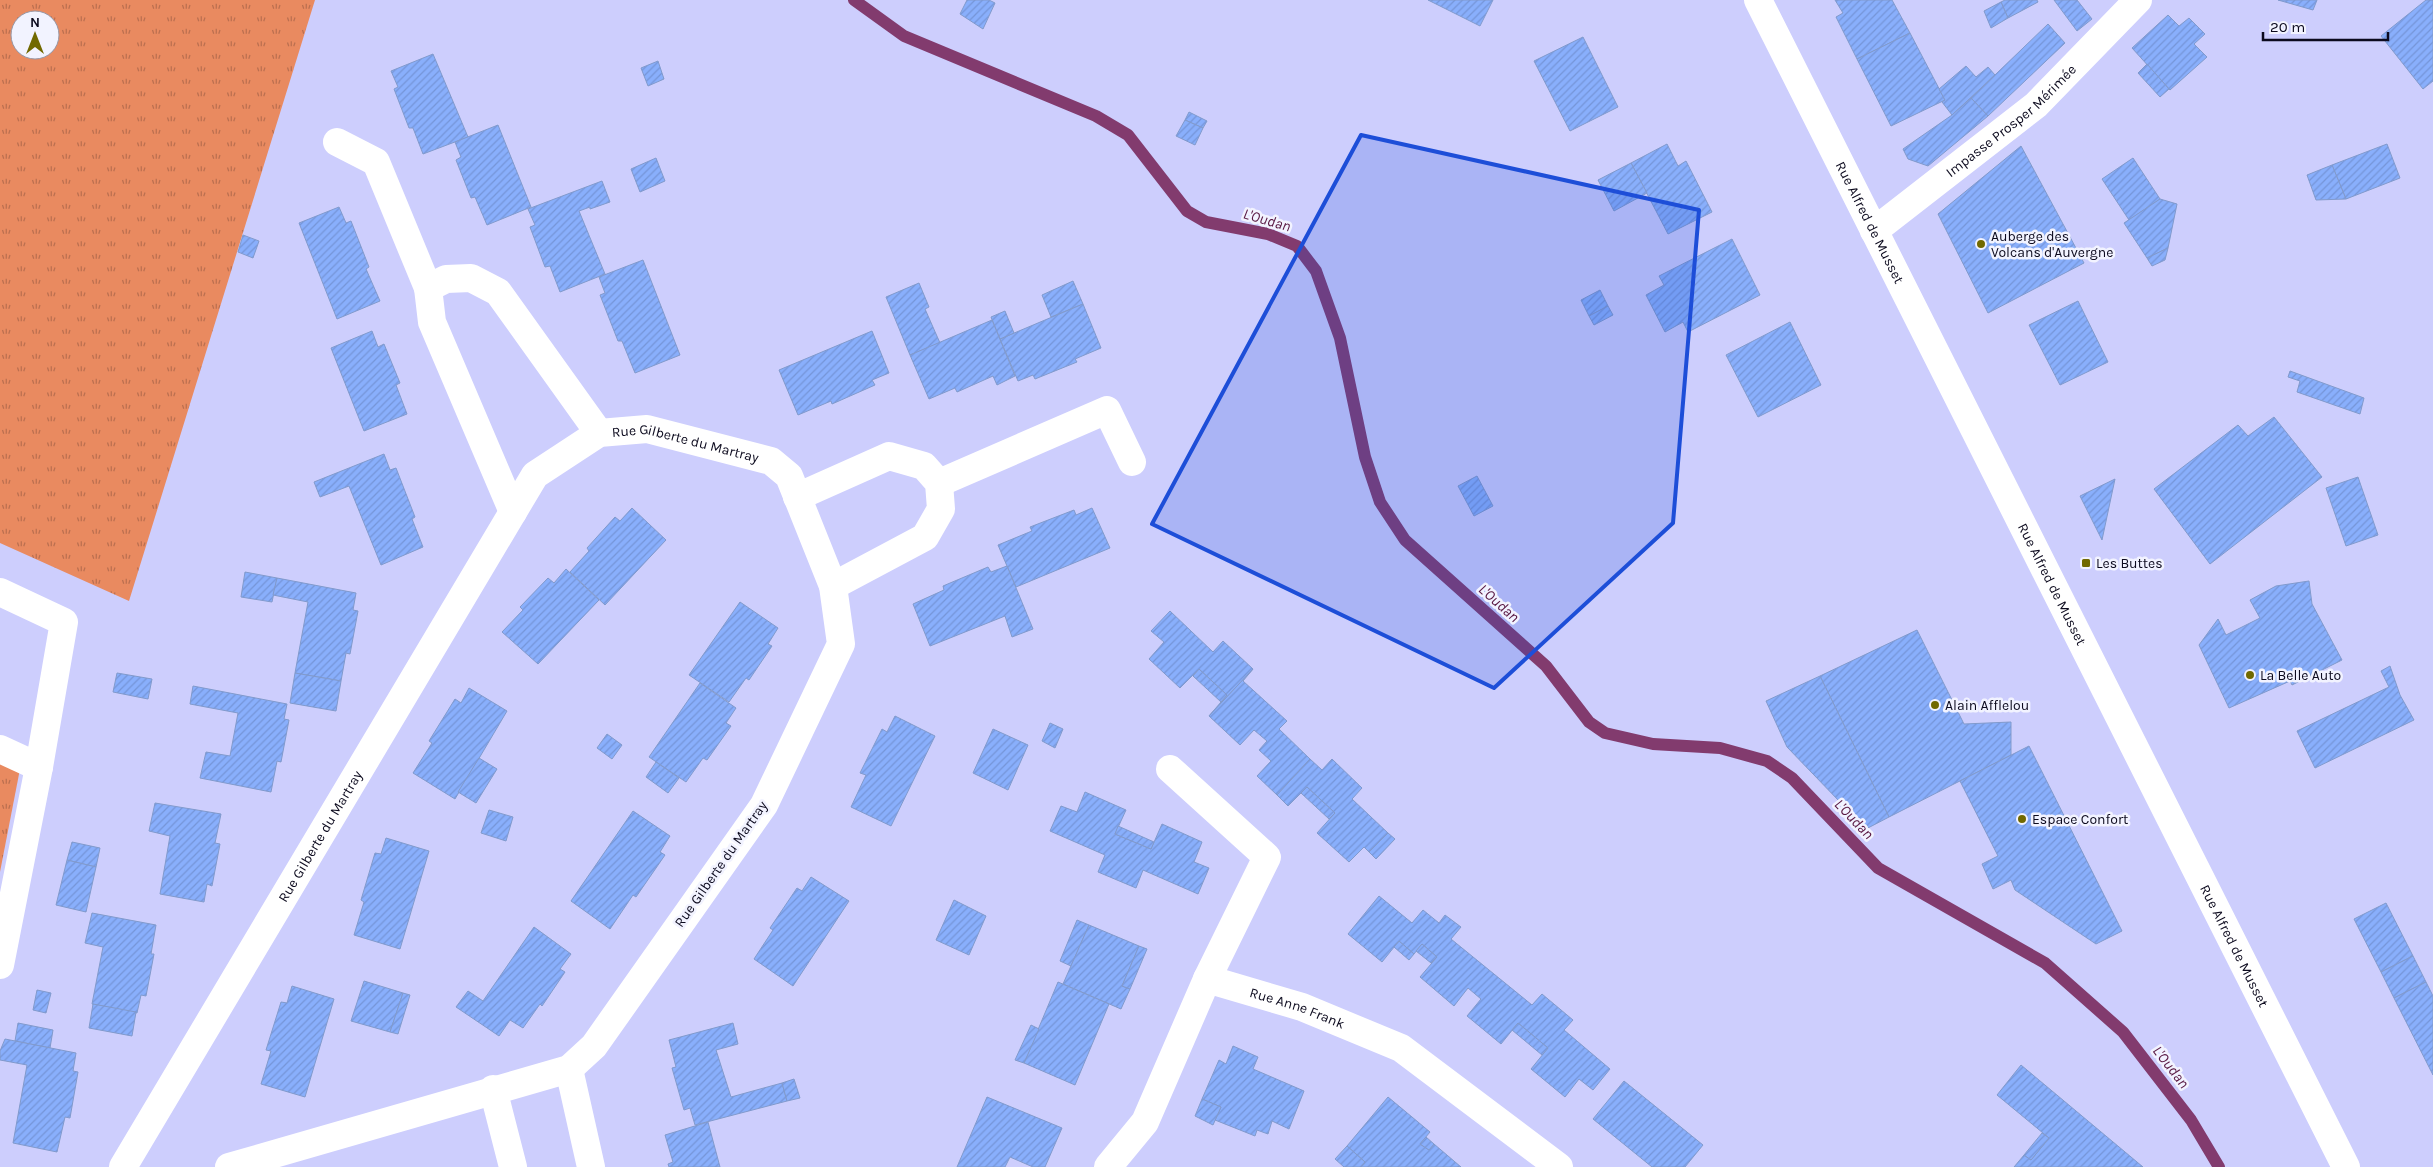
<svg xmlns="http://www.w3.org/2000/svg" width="2433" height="1167" font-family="Karla,sans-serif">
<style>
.grass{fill:url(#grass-tufts);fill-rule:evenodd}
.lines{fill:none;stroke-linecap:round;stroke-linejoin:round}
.stream{stroke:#823b6e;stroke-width:12}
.building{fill:url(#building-hatch);stroke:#819acc}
.minor{stroke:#fff;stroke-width:28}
.major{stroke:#fff;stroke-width:28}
.marked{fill:#1d4ed8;fill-opacity:0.2;stroke:#1d4ed8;stroke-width:4;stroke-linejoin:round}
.poi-dot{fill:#716900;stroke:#f2f3ff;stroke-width:2}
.labels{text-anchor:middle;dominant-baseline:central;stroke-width:5;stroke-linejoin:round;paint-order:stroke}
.street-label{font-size:14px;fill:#0c0a1e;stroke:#f2f3ff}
.poi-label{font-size:14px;fill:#0c0a1e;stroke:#f2f3ff;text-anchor:start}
.water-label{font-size:15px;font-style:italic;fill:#581742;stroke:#f2f3ff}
</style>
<defs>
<pattern id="grass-tufts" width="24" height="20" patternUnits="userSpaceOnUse" patternTransform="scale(1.25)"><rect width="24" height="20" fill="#e98a60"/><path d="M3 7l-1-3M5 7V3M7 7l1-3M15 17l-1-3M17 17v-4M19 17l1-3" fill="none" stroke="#bb6f4f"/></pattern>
<pattern id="building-hatch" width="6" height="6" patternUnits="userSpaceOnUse" patternTransform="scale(1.25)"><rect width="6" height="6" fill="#89affc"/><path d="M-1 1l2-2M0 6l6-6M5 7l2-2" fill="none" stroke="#7595d8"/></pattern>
</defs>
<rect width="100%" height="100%" fill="#cdcefd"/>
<g class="grass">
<path d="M0,0H315L129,601L0,543ZM20,20H50V50H20Z"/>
<path d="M0,760L20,769L0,872Z"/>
</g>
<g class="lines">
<path class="stream" d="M854,0L904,36L1096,116L1128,135L1187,211L1206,222L1268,234L1297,246L1316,271L1340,338L1365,457L1380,502L1405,540L1546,666L1589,722L1605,733L1653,744L1720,748L1767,761L1792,778L1878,868L2045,963L2123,1032L2191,1120L2219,1167"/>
</g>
<g class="building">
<path d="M967,0H989L995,3L983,29L960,14Z"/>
<path d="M1428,0H1493L1480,26Z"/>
<path d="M1835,0H1892L1910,33L1857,59L1836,17L1843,13Z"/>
<path d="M2005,0H2037L2038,2L2008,18L2001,2Z"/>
<path d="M2054,0H2077L2092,19L2077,31Z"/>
<path d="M2278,0H2317L2313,10Z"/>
<path d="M2426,0H2433V81L2423,89L2381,36Z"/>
<path d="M2001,2L2008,18L1991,28L1984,11Z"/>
<path d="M2168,15L2179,26L2189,18L2205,34L2194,44L2207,57L2170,90L2132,48Z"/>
<path d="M2048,24L2065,43L1988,116L1971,98Z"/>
<path d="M1910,33L1945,100L1891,126L1857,59Z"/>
<path d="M1583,37L1618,107L1570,131L1534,61Z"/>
<path d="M433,54L468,137L423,154L413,128H409L394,89L398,87L391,71Z"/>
<path d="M658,61L664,79L648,86L641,68Z"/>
<path d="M2147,64L2169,89L2160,97L2138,73Z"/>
<path d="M1966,66L1976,77L1988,67L1995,75L1952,115L1942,102L1945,100L1939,89Z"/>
<path d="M1971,98L1988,116L1928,166L1908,159L1903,149L1952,115Z"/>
<path d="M1189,112L1207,121L1203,128L1185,120Z"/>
<path d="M1185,120L1203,128L1195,145L1176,136Z"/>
<path d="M498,125L531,207L487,225L475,197L471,198L456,160L461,157L455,142Z"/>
<path d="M1667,144L1678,166L1686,161L1712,212L1668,234L1631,163Z"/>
<path d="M2387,144L2400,178L2346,199L2332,165Z"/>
<path d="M2021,146L2084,263L1988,313L1938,214Z"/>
<path d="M656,158L665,181L640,192L631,169Z"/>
<path d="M2133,158L2160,199L2129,220L2102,179Z"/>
<path d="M1631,163L1647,193L1614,211L1598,180Z"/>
<path d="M2332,165L2346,199L2316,200L2307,175Z"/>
<path d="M602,181L610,202L590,209V207L579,211L605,274L560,292L550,266L545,267L530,227L535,225L528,209Z"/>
<path d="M2160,199L2177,204L2168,248L2147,258L2124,223Z"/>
<path d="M339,207L346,223L351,221L369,267L366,269L380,301L337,319L299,223Z"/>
<path d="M243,235L259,241L253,258L238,252Z"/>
<path d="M1732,239L1760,295L1688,332L1683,322L1665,332L1646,295L1664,285L1659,276Z"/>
<path d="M2168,248L2165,260L2152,266L2147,258Z"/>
<path d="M643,260L680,355L635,373L622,341H618L600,295L605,293L599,277Z"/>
<path d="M1073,281L1083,304L1051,317L1042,295Z"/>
<path d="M919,283L929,307L925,309L940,343L910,355L886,297Z"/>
<path d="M1600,290L1608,306L1589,316L1581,300Z"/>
<path d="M2078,301L2108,362L2060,385L2029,325Z"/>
<path d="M1083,304L1101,348L1075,359L1077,362L1035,379L1033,375L1018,381L1000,339Z"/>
<path d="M1608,306L1613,315L1594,325L1589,316Z"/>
<path d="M1005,311L1014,333L1000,339L991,317Z"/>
<path d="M992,320L1015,376L997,385L993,376L957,392L955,388L929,399L910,355Z"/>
<path d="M1790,322L1821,385L1758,417L1726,355Z"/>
<path d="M372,331L378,347L384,344L400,383L396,385L407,414L364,431L331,348Z"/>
<path d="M872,331L889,373L872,380L875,385L832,404L831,401L798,415L779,370Z"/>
<path d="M2290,371L2364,398L2360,414L2297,392L2300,381L2288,377Z"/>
<path d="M2274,417L2322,477L2210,564L2154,489L2238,425L2248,436Z"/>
<path d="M384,454L390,470L396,468L415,517L412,519L423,547L381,565L349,486L320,497L314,482Z"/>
<path d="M1477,476L1493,506L1474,516L1458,486Z"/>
<path d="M2358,477L2378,535L2346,546L2326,488Z"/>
<path d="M2115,479L2102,540L2080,496Z"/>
<path d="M632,508L666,540L605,605L570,572L589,551L587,548L615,517L620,521Z"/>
<path d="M1092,508L1110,548L1016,587L998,545L1032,531L1030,527L1074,510L1076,515Z"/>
<path d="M1007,566L1033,629L1012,637L1005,616L930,646L913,604L944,590L943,586L988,567L991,572Z"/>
<path d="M566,569L599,600L538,664L502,632L523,610L520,607L548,578L554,583Z"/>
<path d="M245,572L277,578L272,602L241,597Z"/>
<path d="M277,578L356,593L353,610L358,611L350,654L346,653L341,681L295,673L308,602L273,595Z"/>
<path d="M2309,581L2312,604L2342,660L2292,685L2290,681L2229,708L2199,645L2218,619L2226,635L2260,618L2250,600L2276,586Z"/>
<path d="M740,602L778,628L768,644L772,646L749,680L746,678L729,702L689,675Z"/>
<path d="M1170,611L1213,652L1223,641L1253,669L1209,716L1227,695L1199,669L1180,688L1149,659L1164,642L1151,631Z"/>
<path d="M1917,630L1964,724L2011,722V755L1889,817L1820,676Z"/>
<path d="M2390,666L2400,695L2414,720L2315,768L2297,731L2389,687L2381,671Z"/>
<path d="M1199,669L1227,695L1221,702L1193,676Z"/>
<path d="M1253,669L1243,681L1287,721L1279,729L1310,759L1277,795L1257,776L1271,761L1259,750L1267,741L1254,730L1240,745L1209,716Z"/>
<path d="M117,673L152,679L148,699L113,692Z"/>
<path d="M295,673L341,681L336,711L290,703Z"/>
<path d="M1820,676L1889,817L1866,829L1787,747L1766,701Z"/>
<path d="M700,683L736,708L726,723L731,726L707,760L703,758L686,782L649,757Z"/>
<path d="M193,686L287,704L284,719L289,720L281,762L277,761L271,792L200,778L206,752L230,756L238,713L190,704Z"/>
<path d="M469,688L507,711L455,799L413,773L432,743L429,741L455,699L461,703Z"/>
<path d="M895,716L935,736L891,826L851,807L866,775L860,773L882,729L887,732Z"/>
<path d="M1050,723L1063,729L1055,748L1042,741Z"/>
<path d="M993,729L1028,745L1008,790L973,773Z"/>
<path d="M607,734L622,745L612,759L597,748Z"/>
<path d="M2029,746L2122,931L2096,944L2015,890L2011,880L1993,889L1982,864L1998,856L1960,781Z"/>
<path d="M479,758L497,769L476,803L458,792Z"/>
<path d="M1310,759L1322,770L1332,759L1362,788L1352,799L1388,833L1369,852L1364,847L1349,862L1317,833L1335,813L1307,787L1288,806L1277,795Z"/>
<path d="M656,762L679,778L668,793L646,777Z"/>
<path d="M1307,787L1335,813L1329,819L1301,793Z"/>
<path d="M1085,792L1126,810L1115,834L1151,849L1162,824L1202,842L1194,862L1209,868L1198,894L1143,870L1136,888L1098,872L1105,855L1050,831L1061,806L1077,812Z"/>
<path d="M155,803L221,814L215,843L220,844L212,886L207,884L204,902L160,894L170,836L149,831Z"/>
<path d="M489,810L513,817L506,841L481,833Z"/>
<path d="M633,811L670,836L660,852L665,855L636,897L633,895L610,929L571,901Z"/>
<path d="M1118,826L1154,842L1151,849L1115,834Z"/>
<path d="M1388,833L1395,839L1376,859L1369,852Z"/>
<path d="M386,838L429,851L400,949L354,935L364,902L361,900L375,853L381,854Z"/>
<path d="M72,842L100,848L96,867L67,860Z"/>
<path d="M67,860L96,867L86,912L56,905Z"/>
<path d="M811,877L849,901L793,986L754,959L773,930L770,928L797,888L802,891Z"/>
<path d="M1379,896L1412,923L1423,910L1439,923L1445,915L1461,927L1451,939L1532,1005L1542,994L1573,1020L1564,1030L1610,1069L1593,1090L1579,1079L1565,1097L1531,1069L1548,1048L1518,1023L1501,1044L1467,1016L1481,999L1468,988L1454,1006L1420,977L1437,957L1422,944L1414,954L1399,941L1382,962L1348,934Z"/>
<path d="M954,900L986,916L969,955L936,940Z"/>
<path d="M2386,903L2413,956L2381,972L2354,919Z"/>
<path d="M92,913L156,925L151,954H154L146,996L141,995L137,1013L92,1004L103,947L85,943Z"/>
<path d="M1077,920L1089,925L1071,966L1060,961Z"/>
<path d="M1089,925L1139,946L1122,986L1130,989L1121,1009L1063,984Z"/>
<path d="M534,927L571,954L560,969L565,972L542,1006L540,1004L523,1028L510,1020L499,1036L456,1007L468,991L483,1001Z"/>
<path d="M1399,941L1414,954L1409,960L1394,947Z"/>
<path d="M1422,944L1437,957L1431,963L1416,951Z"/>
<path d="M1139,946L1147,949L1130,989L1122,986Z"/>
<path d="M2413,956L2426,982L2394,998L2381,972Z"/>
<path d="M364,981L403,993L390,1032L351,1021Z"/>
<path d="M1058,982L1109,1004L1075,1085L1024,1063Z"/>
<path d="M2426,982L2433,996V1075L2394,998Z"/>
<path d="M292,986L334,999L305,1097L261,1084L271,1051L266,1050L281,1002L287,1003Z"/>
<path d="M37,990L51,993L46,1013L33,1010Z"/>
<path d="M403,993L410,995L398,1034L390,1032Z"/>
<path d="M93,1004L136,1012L132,1036L89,1028Z"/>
<path d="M18,1023L53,1030L50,1048L15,1041Z"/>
<path d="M733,1023L738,1044L716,1050L731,1097L782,1083L787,1101L695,1125L690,1108L684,1110L672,1068L676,1067L669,1040Z"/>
<path d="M1518,1023L1548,1048L1542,1055L1512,1030Z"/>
<path d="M1031,1025L1039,1029L1024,1063L1015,1060Z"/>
<path d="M5,1039L76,1053L73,1071L78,1072L70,1118L65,1117L57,1152L13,1143L27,1065L0,1060V1051Z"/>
<path d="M1233,1046L1258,1057L1253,1069L1304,1091L1289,1129L1272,1121L1268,1134L1257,1130L1255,1136L1215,1120L1221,1107L1202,1099L1219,1060L1226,1064Z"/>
<path d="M2021,1065L2143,1167H2014L2024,1155L2031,1160L2049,1138L1997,1095Z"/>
<path d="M794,1079L800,1098L787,1101L782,1083Z"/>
<path d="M1624,1081L1703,1145L1685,1167H1652L1593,1119Z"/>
<path d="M987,1097L1062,1128L1045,1167H1033L1010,1157L1005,1167H957Z"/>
<path d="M1388,1097L1430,1132L1420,1144L1429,1150L1434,1144L1461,1167H1361L1365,1162L1347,1146Z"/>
<path d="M1202,1099L1221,1107L1213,1125L1195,1116Z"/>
<path d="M708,1122L720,1167H669L668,1164L673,1162L665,1135Z"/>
<path d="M2042,1133L2049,1138L2031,1160L2024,1155Z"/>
<path d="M1426,1137L1434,1144L1429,1150L1420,1144Z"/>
<path d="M1347,1146L1365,1162L1361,1167H1344L1335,1159Z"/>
</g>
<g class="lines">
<g class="minor">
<path d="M337,142L376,162L428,288"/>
<path id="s1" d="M1874,231L2036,105L2138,0"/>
<path d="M939,483L1107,410L1132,462"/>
<path d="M797,497L889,456L924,466L939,483L941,509L925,537L833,586"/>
<path d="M513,512L432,322L428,288L446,279L471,278L498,292L599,433"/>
<path d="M0,592L64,622L39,767L0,749"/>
<path d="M1170,769L1267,857L1207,979"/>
<path d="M0,965L39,767"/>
<path d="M569,1069L591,1167"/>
<path d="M493,1089L513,1167"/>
<path id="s2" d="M123,1167L535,475L599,433L647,429L771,461L789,476L833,586L841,644L764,805L594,1046L569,1069L229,1167"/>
<path id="s3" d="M1108,1167L1145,1122L1207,979L1302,1007L1401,1048L1559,1167"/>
</g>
<path class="major" id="s4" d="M1758,0L2346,1167"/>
</g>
<path class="marked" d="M1361,135L1699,210L1673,523L1494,688L1152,524Z"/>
<g class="poi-dot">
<circle cx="1981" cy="244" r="5"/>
<rect x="2081" y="558" width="10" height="10" rx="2.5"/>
<circle cx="2250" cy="675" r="5"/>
<circle cx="1935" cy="705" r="5"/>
<circle cx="2022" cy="819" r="5"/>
</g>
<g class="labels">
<g class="street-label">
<text stroke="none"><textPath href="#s1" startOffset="176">Impasse Prosper Mérimée</textPath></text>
<text stroke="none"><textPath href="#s4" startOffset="249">Rue Alfred de Musset</textPath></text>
<text stroke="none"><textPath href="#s2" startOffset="970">Rue Gilberte du Martray</textPath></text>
<text stroke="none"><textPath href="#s4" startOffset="654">Rue Alfred de Musset</textPath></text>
<text stroke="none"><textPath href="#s2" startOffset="385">Rue Gilberte du Martray</textPath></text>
<text transform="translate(721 864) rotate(-55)">Rue Gilberte du Martray</text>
<text stroke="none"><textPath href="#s4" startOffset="1059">Rue Alfred de Musset</textPath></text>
<text stroke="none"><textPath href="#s3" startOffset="309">Rue Anne Frank</textPath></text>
</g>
<g class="poi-label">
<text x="1991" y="236">Auberge des<tspan x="1991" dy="16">Volcans d'Auvergne</tspan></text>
<text x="2096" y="563">Les Buttes</text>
<text x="2260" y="675">La Belle Auto</text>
<text x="1945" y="705">Alain Afflelou</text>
<text x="2032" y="819">Espace Confort</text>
</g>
<g class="water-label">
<text transform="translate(1267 220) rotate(16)">L'Oudan</text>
<text transform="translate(1499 603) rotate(42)">L'Oudan</text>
<text transform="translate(1854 819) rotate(46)">L'Oudan</text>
<text transform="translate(2171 1067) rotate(52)">L'Oudan</text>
</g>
</g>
<g transform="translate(35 35)"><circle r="24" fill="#f2f3ff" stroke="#9696a5"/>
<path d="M0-4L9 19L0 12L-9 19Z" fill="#716900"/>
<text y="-8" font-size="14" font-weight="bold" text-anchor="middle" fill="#0c0a1e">N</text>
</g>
<path d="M2263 32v8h125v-8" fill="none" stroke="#0c0a1e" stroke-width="2.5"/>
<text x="2270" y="32" font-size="15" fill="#0c0a1e" stroke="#f2f3ff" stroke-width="4" paint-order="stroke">20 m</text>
</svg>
